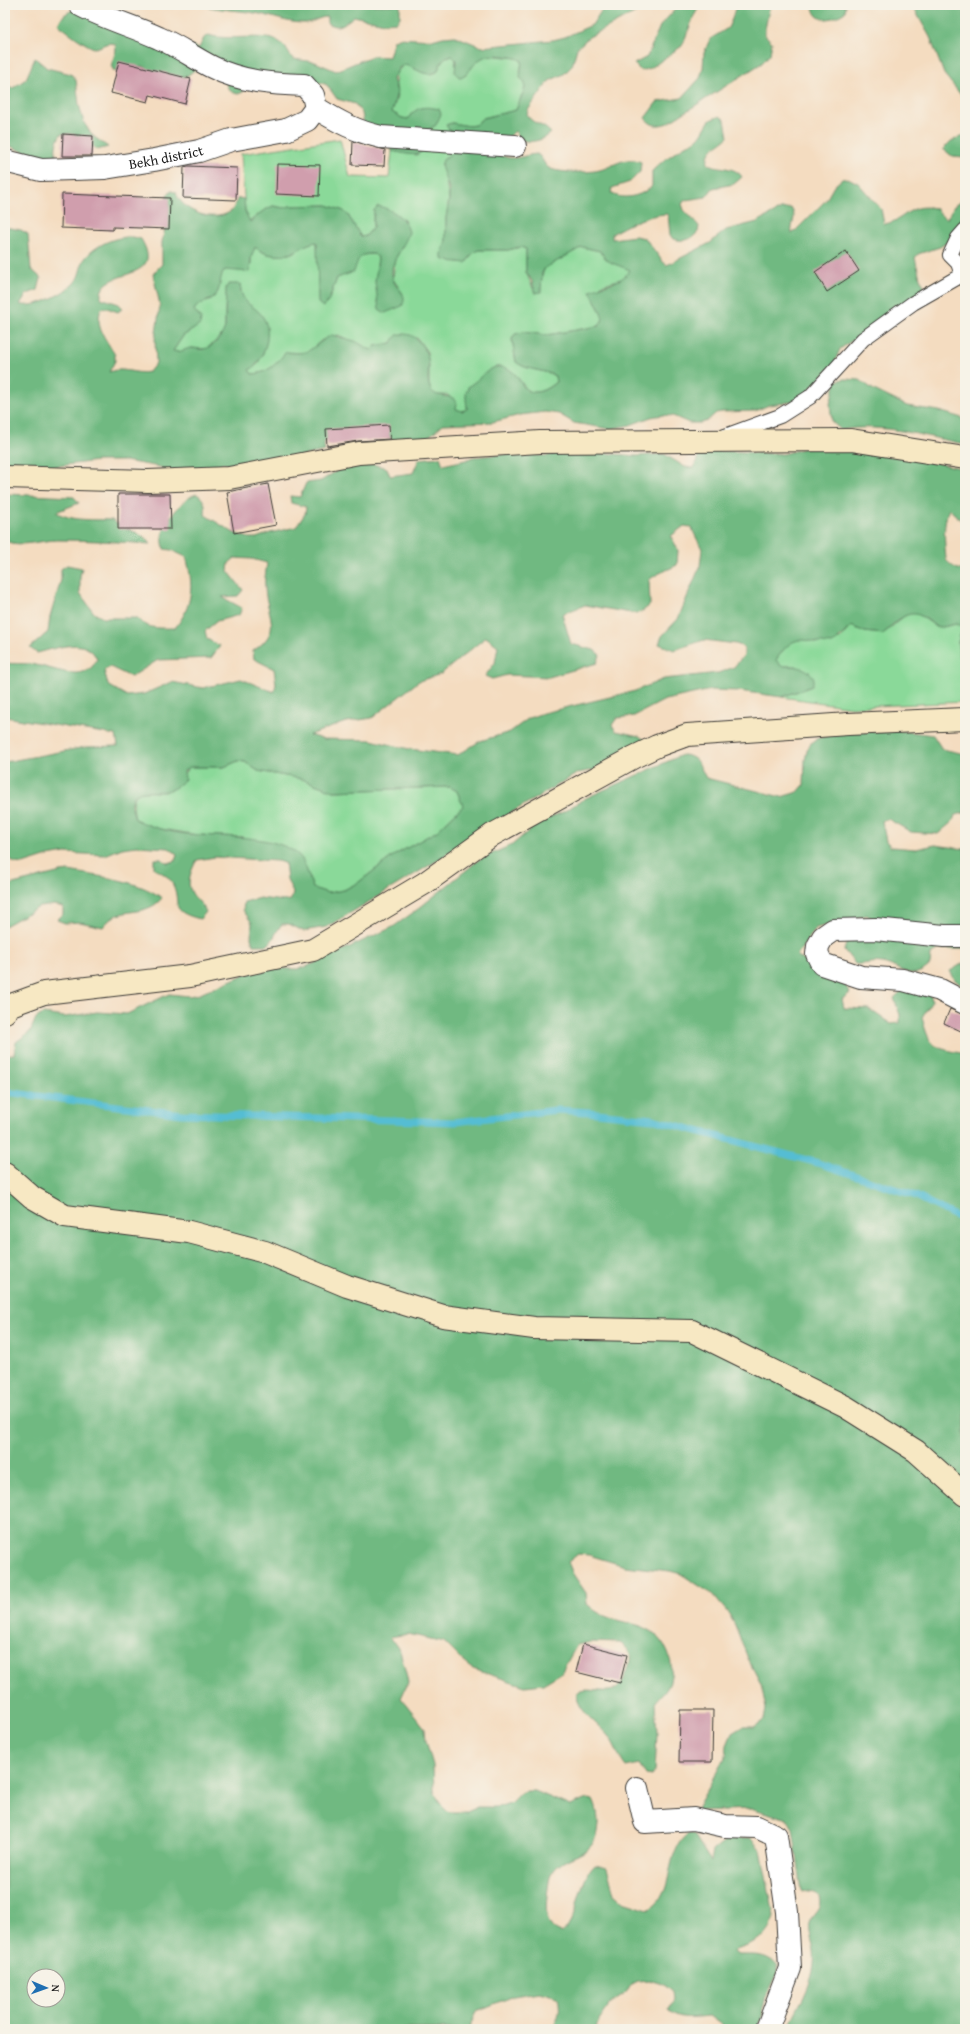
<svg xmlns="http://www.w3.org/2000/svg" width="970" height="2034" font-family="'Gentium Book Plus',serif">
<style>
.green{fill:#8ad999;stroke:#537a5a}
.forest{fill:#6fb981;stroke:#466a4e;fill-rule:evenodd}
.lines{fill:none;stroke-linecap:round;stroke-linejoin:round}
.stream{stroke:#55bdd3;stroke-width:7}
.building{fill:#d09ead}
.lane-casing{stroke:#3c3935;stroke-width:16}
.street-casing{stroke:#3c3935;stroke-width:24}
.secondary-casing{stroke:#3c3935;stroke-width:24}
.lane{stroke:#fff;stroke-width:14}
.street{stroke:#fff;stroke-width:22}
.secondary{stroke:#f7e8c3;stroke-width:22}
.labels{text-anchor:middle;dominant-baseline:central;stroke-width:3.5;stroke-linejoin:round;paint-order:stroke}
.street-label{font-size:14px;fill:#1c1c1c;stroke:#f7f3e8}
</style>
<rect width="100%" height="100%" fill="#f7f3e8"/>
<filter id="ink" filterUnits="userSpaceOnUse"><feTurbulence type="fractalNoise" baseFrequency=".025" numOctaves="2"/><feDisplacementMap in="SourceGraphic" scale="8" xChannelSelector="R" yChannelSelector="G"/><feConvolveMatrix kernelMatrix="1 2 1 2 8 2 1 2 1" color-interpolation-filters="sRGB"/></filter>
<filter id="wash" filterUnits="userSpaceOnUse"><feTurbulence type="fractalNoise" baseFrequency=".012" numOctaves="4" result="noise"/><feDisplacementMap in="SourceGraphic" scale="16" xChannelSelector="R" yChannelSelector="G"/><feGaussianBlur stdDeviation="0.9" result="paint"/><feColorMatrix in="noise" values="0 0 0 0 0 0 0 0 0 0 0 0 0 0 0 0 0 1.4 0 .05"/><feComposite in="paint" operator="in"/></filter>
<g filter="url(#wash)">
<rect width="100%" height="100%" fill="#f4dcc0"/>
<g class="green">
<path d="M487,55L517,58L522,61L520,72L525,82V88L516,110L483,118L475,125L469,126L452,123L446,125L460,134L462,144L443,160L449,200L446,218V241L442,253L470,258L473,253L478,250H508L520,247L526,249V272L535,293C545,282 539,280 545,268L582,247L600,251L607,260L631,270L624,278L601,285L594,300L601,312L603,319L599,326L547,335L523,332L512,339L516,362C527,371 543,369 555,376L556,382C517,412 529,366 495,367L468,387L467,409L462,411L456,409L448,395H435L431,390L429,384V365L427,352L417,338L381,345L371,350L338,335L322,340L308,352L303,353L286,352C277,363 268,374 252,374L249,370L258,364L266,340L254,308L245,302L242,297L240,284L225,306V326L224,332L216,341L206,349L190,348L179,353L173,351L183,336L194,329V311L197,305L209,301L218,292L221,274L225,269L251,265V258L255,247C265,256 282,258 294,252C302,248 307,243 317,242L318,255L330,297L337,278C347,273 355,272 357,259L362,255L374,254L378,258L377,265L403,294L393,279L395,259L402,248L405,221L395,213L373,215V227L366,236L361,237L348,215L344,211L327,205L290,206L284,208L273,206L263,211L249,222L245,211L241,154L340,139L350,177L389,178L392,151L417,155L422,151L423,133L436,125L411,114L408,119L402,118L392,112C394,106 397,99 397,93C396,80 391,75 404,65C417,67 423,78 437,72L442,61L446,56H452L456,60L455,66L465,76L477,61Z"/>
<path d="M910,613L918,614L938,628L956,624L963,627L958,642L959,657L965,661V702L851,707L782,697L812,686L796,666H781L776,660L786,645L793,640L802,639L818,643L840,639L851,626L865,632L883,634L903,617Z"/>
<path d="M238,761L245,762L258,771L302,779L333,791L450,787L457,791L463,806L437,831L393,856L359,882L344,890L328,893L313,888L302,859L242,837L198,835L149,827L135,819C129,787 139,792 166,792L190,767H224Z"/>
</g>
<g class="forest">
<path d="M200,5H400V17L397,22L384,23L354,16C344,24 339,30 327,23V17C318,17 313,23 304,23C287,23 272,16 255,13C237,10 219,10 200,5Z"/>
<path d="M605,5H649L589,37L577,48L572,66L564,74L549,81L528,110L527,115C533,125 544,124 551,133C543,141 531,143 521,140L515,131L508,138L500,155C514,162 523,155 537,154C544,158 543,166 551,169C561,173 589,173 600,170C614,166 626,155 641,162L640,172L630,182L612,188L611,193C622,201 643,196 652,186V171L664,160L688,144C701,140 703,130 710,120L720,116L725,120L728,137C719,145 705,150 708,164C719,169 736,166 742,177L734,184L713,188L706,197L685,200L682,204L684,210L699,226L698,232C691,240 684,242 673,239L670,235L668,214C650,214 627,224 612,234V239L635,236L645,238L663,262L667,265L710,243L726,230L757,222L781,209L791,208C798,218 790,224 792,234L826,200L834,186L842,179L848,178L858,183L881,209L884,224C906,221 907,203 935,208L942,216L947,219L954,206L965,198V221L954,238L940,247L918,254L915,258L920,278L926,290L840,349L834,364L799,401L769,405L755,411L722,412L716,413L707,421L701,423H689L673,416L663,415L651,417L630,425L610,429L574,423L559,414L545,412L520,415L493,422L443,424L423,442H393L390,436H330C324,441 323,443 325,451L240,469L223,463L207,476L171,474L160,467L125,461H97L50,467L5,466V227L21,230L28,234L31,269L41,278L38,290L27,294L20,304C33,310 66,293 75,282C80,276 80,267 84,260C94,244 124,232 141,239C168,284 98,266 101,298L119,304L123,308L118,312L107,308L101,309C94,328 107,340 115,355V361L109,372C123,366 135,375 149,372L156,363L155,340L160,305L153,274L162,264V242L168,214L167,196L171,191L176,192C181,211 211,222 228,213C234,211 235,202 238,198L244,199L245,211L250,222L263,211L273,206L284,208L290,206L327,205L344,211L348,215L361,237L366,236L373,227L374,210L378,206C392,209 406,218 409,232C405,247 388,262 393,279C396,290 409,293 402,306L385,313L379,309L375,282L378,258L374,254C359,253 358,259 354,272L337,278L328,302L323,307L318,303L317,242C307,243 302,248 294,252C282,258 265,256 255,247L251,258L250,272L225,270C218,278 222,288 215,296C208,303 199,302 194,310L201,319L200,325L183,336L173,351C181,353 184,349 191,348C196,348 200,350 204,349C214,347 223,335 225,327L226,288L229,284H240C242,309 257,303 265,321C272,335 263,364 249,370L252,374C268,374 277,363 286,352C314,356 310,346 332,335L355,341L371,350L375,346L392,343C394,338 396,334 402,334C412,334 415,337 420,343C436,362 423,376 431,390C435,397 446,395 453,398L457,403L456,409L462,411L467,409C467,403 464,394 468,388C469,385 474,383 477,380C486,372 493,364 506,368C519,372 522,391 531,392C541,393 549,388 556,382L555,376C543,369 527,371 516,362L512,339L515,334L523,332L547,335L599,326L603,319L601,312L590,291C606,282 620,285 630,270L612,263L607,260L600,251L582,247L545,268L542,273L541,292L535,293L532,281L526,272V249L520,247L508,250H478L473,253L466,263L448,261L442,259V253L446,241V218L449,200V189L441,166L443,160L457,148L460,134L449,130L446,125L452,123L469,126L475,125L483,118L516,110L525,88V82L520,78L522,61C516,57 510,57 504,56C481,53 478,60 465,76L459,77L455,73L456,60L452,56L446,57L442,61L437,72C423,78 417,67 404,65L399,68L393,79L397,92L392,112L402,118L408,119C416,106 425,106 439,109L441,114L436,125L423,133C426,161 413,155 392,151L389,145L364,125L362,113L355,104L337,99L327,85L322,83L245,79L243,92L238,94C227,92 227,86 224,76L197,68L187,76L168,81L143,66L120,72L114,71L111,66L116,50L115,44C106,41 103,47 95,48C89,48 64,29 58,24L64,15L74,9L199,48L204,38L209,35C226,42 270,31 282,44C287,48 289,55 293,59L315,62L336,71L372,56L389,57L394,40L399,38L432,40L443,37L455,36L482,47L553,40L565,37L592,25Z"/>
<path d="M679,5H700L694,16L682,46L651,68L641,71L634,64L647,57L660,26Z"/>
<path d="M736,5H770L765,29V35L772,42L770,54L762,63L668,123C658,126 652,127 645,118L657,102L682,98L700,78L703,68L704,53L710,39L728,28L732,19Z"/>
<path d="M813,5H846L845,12C834,20 814,25 813,5Z"/>
<path d="M912,5H965V100L944,74L930,37Z"/>
<path d="M35,58L47,68L71,74L76,80L79,105L84,123L93,136L108,147L97,150C84,139 79,132 61,134C56,142 55,148 56,157L51,163L5,144V87L13,88L26,79Z"/>
<path d="M965,135V157L952,156L943,149L951,141Z"/>
<path d="M844,379L860,380L874,390L907,406L939,411L965,419V444C925,437 882,422 841,430L832,422L830,404L836,381Z"/>
<path d="M852,445L965,469V524L949,509C942,523 945,545 946,560C952,566 956,570 965,570V661L959,657L958,642L963,627L956,624L938,628C933,625 929,620 923,617C907,607 894,624 883,634L865,632L851,626L833,644C802,643 797,629 776,660L781,666C795,666 807,666 814,678L812,686L782,697L739,691L711,690L665,700L634,716L617,718L612,725L616,731L639,736L645,740L604,768L578,773L487,827L435,862L327,927L303,931L289,924H282C276,931 275,938 268,945H253L251,938L252,923L243,910L244,902L260,898L283,901L291,900L293,893L287,879L285,863L277,861L215,857L197,860C192,868 186,882 191,891C194,899 202,902 206,912L200,919C165,910 184,903 171,881C167,875 160,872 154,868V859H161L168,863L175,861L177,854L169,848L137,846L122,848L105,855L65,853L48,856L23,864L15,863L5,855V762L86,747L118,746L116,735L5,717V663C13,664 22,663 30,664C51,666 86,686 97,659C86,636 58,648 37,653L30,648L48,632L50,617L61,580V569L67,565L82,568L80,576V593L94,613L103,618H137C148,630 159,628 175,628C193,606 194,584 186,557L171,550L164,549C163,544 162,537 163,533C167,519 184,497 197,494C205,500 206,505 205,515L234,533L249,538H256L270,533L296,527L305,514L306,507L291,503L290,496L300,497L306,483L321,481L341,468L372,464L387,468L390,476L413,473L419,459L440,457L443,465L466,460L473,457L515,453L547,456L564,452H591L637,456L664,454L685,467L694,468L699,454L704,450L783,454L805,448ZM684,526L691,527L702,549L700,566L678,619L662,636L659,644L674,650L704,640L736,644L744,647V655L734,667L718,673L664,679L635,691L543,713L529,718L510,732L480,741L458,755L409,749L371,740L323,739L309,735L346,722L372,718L419,681L441,674L486,637L498,646L495,663L485,676L492,679L507,675L549,677L597,663L600,655L594,650L571,644L562,614L585,605L637,614L644,610L650,605L649,580C657,573 668,570 677,565L678,550L671,536ZM235,558L252,559L267,563C266,571 264,580 265,588C267,617 284,630 253,651L254,659L274,669L276,684L274,692L241,679L203,688L172,682L144,694L127,696L108,685L104,670L110,667L131,677L158,660L211,658L220,646L207,639L205,631L217,621L239,615L242,608L222,597L238,596L243,590L228,571L229,563ZM238,761L245,762L258,771L302,779L333,791L450,787L457,791L463,806L437,831L393,856L359,882L344,890L328,893L313,888C309,879 307,867 302,859C285,835 226,837 200,835C178,834 154,829 135,819C134,814 131,808 132,803C133,786 156,794 167,791C174,789 180,785 185,779L184,771L190,767H224Z"/>
<path d="M5,494L74,497L79,503L56,512C72,522 94,519 112,520C123,531 141,530 151,544C120,542 88,540 58,540C40,540 22,548 5,541Z"/>
<path d="M903,731L933,735L942,749L965,754V813L955,815L953,821L938,834L911,832L888,819L882,821L886,841L891,847L916,849L935,845L965,849V949H938L931,955L930,965C911,983 902,967 882,963C874,961 864,965 855,964L844,950L847,941L865,940L881,925L867,915L816,928L797,955C812,969 841,972 850,993L842,999L844,1008L869,1009L891,1024L900,1023V1015L894,998C906,985 915,987 930,992L932,1001L922,1017C930,1050 934,1047 965,1054V2029H788C799,2005 817,1979 814,1951C813,1942 808,1933 810,1924C812,1911 823,1912 819,1896L814,1893L802,1891L793,1829L788,1819L753,1809L696,1811L726,1756L727,1745L732,1733L742,1727H754L764,1720L766,1709L761,1684L749,1661L735,1625L729,1614L712,1594L681,1574L670,1571L625,1566L589,1555L578,1554L568,1562L573,1574L586,1593L587,1604C615,1632 652,1612 668,1653C672,1662 673,1676 668,1686C666,1692 659,1697 655,1703L657,1733L655,1771L651,1776L646,1775L639,1764L626,1767C618,1757 616,1746 609,1737C599,1724 575,1710 577,1692C590,1687 602,1694 614,1690C623,1687 634,1660 629,1652C628,1649 623,1645 620,1643L590,1642L577,1645L561,1673L543,1684L525,1686L473,1669L463,1661L444,1642L408,1634L390,1637L400,1651L407,1677L408,1683L401,1698L425,1728L426,1741L433,1765L434,1791L440,1803L449,1812H467L478,1807H498L510,1803L520,1793L527,1791H535L570,1806L588,1799L593,1800C597,1808 598,1816 598,1825C595,1862 567,1850 552,1873C549,1877 549,1883 548,1888C546,1903 542,1928 562,1933C581,1914 576,1884 595,1865L607,1868L614,1894L623,1902L648,1910C651,1908 656,1905 658,1902C673,1884 667,1845 690,1833L695,1836L711,1862L713,1850L728,1838L751,1839L761,1850L774,1916L771,1927L764,1936L750,1944L736,1949L734,1952L738,1955C753,1955 768,1953 778,1967V1973L765,1999L758,2029H724V2026L710,2016C695,2017 680,2021 668,2010L673,1999L672,1992L662,1984L649,1980L637,1981L631,1984L625,1994L609,2005L595,2026L598,2029H553C559,2017 561,2009 558,1997L539,1992L513,1996L477,2011L469,2029H5V1055L14,1054L16,1042L30,1032L36,1018L43,1014L65,1017L97,1012L127,1014L169,994L189,996L200,994L259,968L297,969L306,967L393,927L418,909L480,859L512,845L539,822L563,812L586,798L682,755C698,756 699,765 706,778L781,797L798,792L804,785L805,760L807,751L810,744L817,739L840,732ZM34,1976H58V2000H34Z"/>
<path d="M69,871C99,877 136,879 162,898C149,914 132,909 115,916C111,918 106,923 103,927L80,922L65,923L57,920L63,914V907L55,905L39,907L5,926V886L61,872Z"/>
<path d="M965,962V988L955,980L950,971Z"/>
</g>
<g class="lines">
<path class="stream" d="M5,1092L182,1114L455,1122L557,1110L588,1112L652,1119L818,1163L916,1196L965,1221"/>
</g>
<g id="blocks">
<g class="building">
<path d="M119,61L191,79L185,104L150,95L148,102L111,93Z"/>
<path d="M63,134L93,136L92,156H62Z"/>
<path d="M353,141L385,150L384,166L352,165Z"/>
<path d="M277,164L320,165L319,196L276,194Z"/>
<path d="M188,166L237,168L236,200L183,198L184,167Z"/>
<path d="M62,194L170,198L169,229L113,227V230L61,228Z"/>
<path d="M846,251L859,271L827,292L815,272Z"/>
<path d="M389,425L390,439L358,441L327,446L326,429Z"/>
<path d="M268,484L276,525L234,533L227,492Z"/>
<path d="M118,494H170L171,529H118Z"/>
<path d="M950,1009L965,1015V1033L944,1023Z"/>
<path d="M583,1644L627,1655L620,1683L576,1672Z"/>
<path d="M680,1710H713L712,1762H679Z"/>
</g>
</g>
</g>
<g filter="url(#ink)">
<use href="#blocks" fill-opacity="0" stroke="#3c3935" stroke-width="1"/>
<g class="lines">
<defs>
<path id="lane" d="M725,436L780,416L810,397L863,339L913,303L962,275L958,263L950,255L958,238L965,230"/>
<g id="street">
<path d="M80,5C106,19 133,26 159,38C178,46 194,58 212,67C241,82 273,84 304,85L313,95L316,108C339,122 355,131 381,137L515,146"/>
<path id="s1" d="M5,161L41,170L105,168L154,160L199,151L231,140L286,130L307,120L316,108"/>
<path d="M965,936H944L875,929L833,930L823,937L818,946L817,954L822,964L861,977L903,980L940,990L965,1003"/>
<path d="M637,1788L645,1822L694,1819L725,1826L757,1827L776,1836L787,1912L790,1968L767,2029"/>
</g>
<g id="secondary">
<path d="M5,477L148,481L229,478L359,453L540,442L851,440L965,458"/>
<path d="M5,1012L11,1005L44,993L190,976L313,950L425,883L492,835L634,757L657,746L687,735L848,724L965,719"/>
<path d="M5,1173L32,1197L65,1216L189,1232L265,1252L347,1286L443,1316L534,1328L692,1331L846,1407L916,1451L965,1495"/>
</g>
</defs>
<use href="#lane" class="lane-casing"/>
<use href="#street" class="street-casing"/>
<use href="#secondary" class="secondary-casing"/>
<use href="#lane" class="lane"/>
<use href="#street" class="street"/>
<use href="#secondary" class="secondary"/>
</g>
</g>
<g class="labels">
<g class="street-label">
<text stroke="none"><textPath href="#s1" startOffset="163">Bekh district</textPath></text>
</g>
</g>
<rect width="970" height="2034" fill="none" stroke="#f7f3e8" stroke-width="20"/>
<g transform="translate(46 1988) rotate(92)"><circle r="19" fill="#f7f3e8" stroke="#9f9d96"/>
<path d="M0-3L7 15L0 10L-7 15Z" fill="#1f6fb2"/>
<text y="-6" font-size="11" font-weight="bold" text-anchor="middle" fill="#1c1c1c">N</text>
</g>
</svg>
